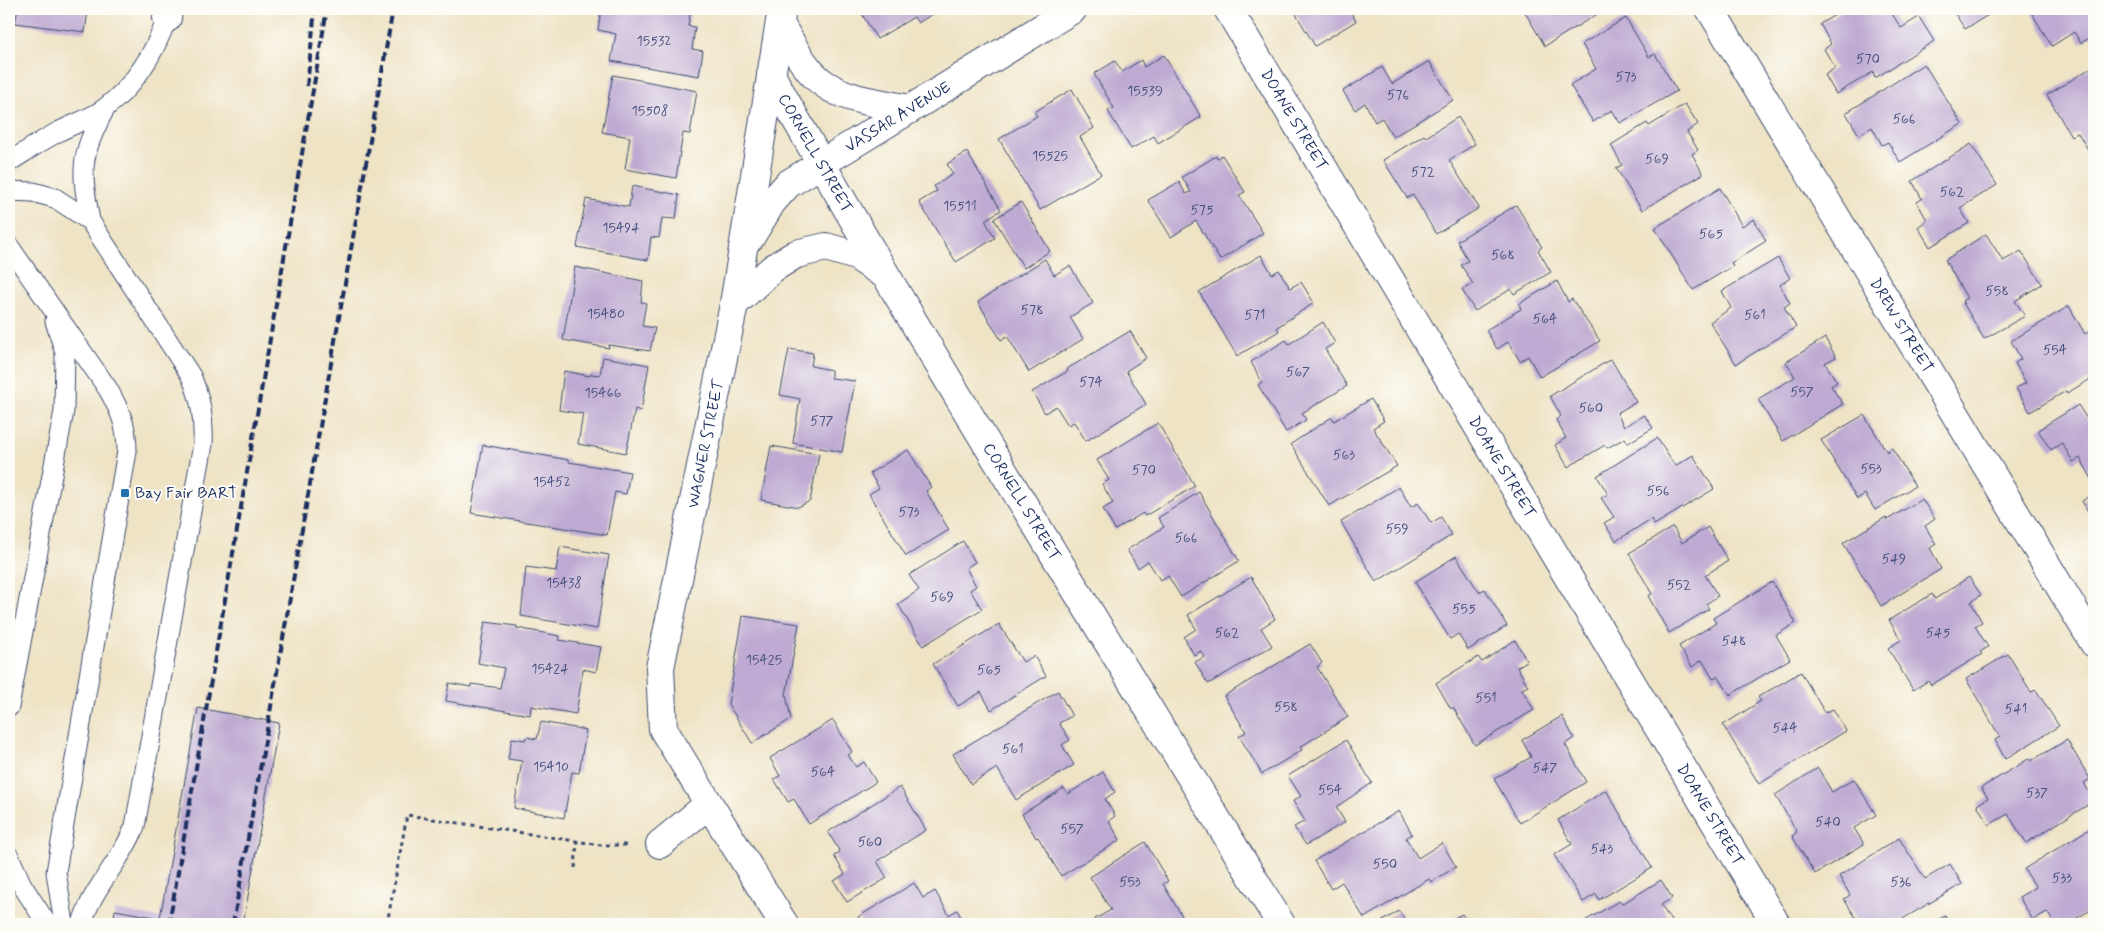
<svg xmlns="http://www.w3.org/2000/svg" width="2103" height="933" font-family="Mynerve,sans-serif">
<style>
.building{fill:#beaad2}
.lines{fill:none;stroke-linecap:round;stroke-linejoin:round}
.lane-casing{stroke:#3b4a6d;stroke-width:21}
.street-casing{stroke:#3b4a6d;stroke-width:30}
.path{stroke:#3b4a6d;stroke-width:3;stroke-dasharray:4 4;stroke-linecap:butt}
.lane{stroke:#fff;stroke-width:19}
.street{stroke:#fff;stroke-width:28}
.rail{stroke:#1b2f5e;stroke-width:4;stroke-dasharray:8 4;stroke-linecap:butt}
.poi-dot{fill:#1f6fb2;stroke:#fdfcf7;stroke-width:2}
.labels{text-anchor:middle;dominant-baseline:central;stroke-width:4;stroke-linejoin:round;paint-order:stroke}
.number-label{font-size:14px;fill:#444e7b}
.street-label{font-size:16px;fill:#1b2f5e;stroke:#fdfcf7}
.poi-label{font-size:16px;fill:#1b2f5e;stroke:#fdfcf7;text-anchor:start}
</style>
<rect width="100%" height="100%" fill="#fdfcf7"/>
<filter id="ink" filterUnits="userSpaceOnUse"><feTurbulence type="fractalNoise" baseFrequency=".02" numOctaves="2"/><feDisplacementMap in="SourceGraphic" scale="10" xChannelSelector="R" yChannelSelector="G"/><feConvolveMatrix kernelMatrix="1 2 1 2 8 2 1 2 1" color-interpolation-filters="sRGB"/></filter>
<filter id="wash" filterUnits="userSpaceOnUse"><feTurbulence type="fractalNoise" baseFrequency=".0096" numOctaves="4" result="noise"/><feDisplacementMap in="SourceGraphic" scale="20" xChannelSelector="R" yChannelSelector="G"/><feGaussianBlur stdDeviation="1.12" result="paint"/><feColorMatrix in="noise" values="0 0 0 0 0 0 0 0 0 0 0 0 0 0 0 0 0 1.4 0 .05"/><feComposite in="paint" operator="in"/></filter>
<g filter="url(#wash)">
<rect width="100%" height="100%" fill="#eee3c5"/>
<g id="blocks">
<g class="building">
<path d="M18,9H84L88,11L85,32L15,23Z"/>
<path d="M601,9H691L688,26L695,27L692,49L703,51L699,76L611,61L616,34L598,30Z"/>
<path d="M859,9H941L918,23L914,17L877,39Z"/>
<path d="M1293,9H1349L1356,21L1315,46Z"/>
<path d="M1523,9H1603L1604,10L1545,46Z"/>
<path d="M1845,9H1889L1901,28L1919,17L1934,41L1875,78L1873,72L1836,94L1825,75L1835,68L1824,49L1831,44L1820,24Z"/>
<path d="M1952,9H1998L1965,29Z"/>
<path d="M2029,9H2094V35L2081,43L2074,32L2052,46Z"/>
<path d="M1626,18L1649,57L1655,54L1677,91L1620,123L1612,110L1593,122L1570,85L1596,69L1582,44Z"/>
<path d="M1164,55L1201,117L1158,143L1154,136L1131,149L1108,111L1114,108L1094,74L1115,61L1122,72L1141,60L1144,67Z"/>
<path d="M1429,61L1453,100L1393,137L1382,118L1375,122L1365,103L1355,110L1343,91L1382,67L1392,84Z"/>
<path d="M1924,64L1962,124L1900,162L1888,142L1882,145L1872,127L1859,135L1846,113Z"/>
<path d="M2094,66V148L2089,151L2078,133L2071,136L2047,95Z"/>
<path d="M613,75L697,91L690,134L683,133L676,178L625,169L630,137L602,132Z"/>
<path d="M1072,89L1094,128L1080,137L1101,174L1040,210L999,139L1037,116L1034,112Z"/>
<path d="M1685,104L1698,124L1687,132L1698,150L1692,154L1703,174L1642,210L1616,168L1622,165L1611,145L1647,123L1649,126Z"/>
<path d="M1458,117L1475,144L1449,160L1479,208L1436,234L1413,195L1407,198L1383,160L1424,135L1426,137Z"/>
<path d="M1971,144L1997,185L1960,208L1969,223L1930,247L1918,227L1927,220L1917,202L1922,199L1912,181Z"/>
<path d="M967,152L1001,210L985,220L995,238L956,262L919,202L937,191L934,186L953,174L947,164Z"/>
<path d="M1222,155L1245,192L1239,195L1263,233L1220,260L1196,221L1171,237L1148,200L1179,182L1186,194L1191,192L1182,177L1216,156L1217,159Z"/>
<path d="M632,186L679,195L676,219L662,218L659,238L651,237L648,260L577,247L586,199L629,207Z"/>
<path d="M1720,188L1742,226L1754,219L1766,241L1731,263L1733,266L1693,290L1655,228Z"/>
<path d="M1021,202L1050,251L1024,268L994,219Z"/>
<path d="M1516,205L1542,247L1538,250L1551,272L1514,294L1511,289L1475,311L1462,290L1473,284L1461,265L1468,261L1457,241Z"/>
<path d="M1986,234L2003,261L2021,251L2042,284L2015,301L2025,316L1984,339L1962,301L1967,298L1945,260Z"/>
<path d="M1261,255L1272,274L1279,270L1290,288L1301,282L1314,303L1277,327L1279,331L1237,356L1199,292Z"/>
<path d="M1778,258L1790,278L1780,285L1790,303L1784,307L1796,327L1736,364L1710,322L1731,308L1722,291Z"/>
<path d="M1045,259L1054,275L1070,266L1093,303L1070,317L1083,339L1029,372L1007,336L1001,340L978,302Z"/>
<path d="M575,267L643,281L641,302L646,303L642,326L655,328L650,351L608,345L609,348L563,340Z"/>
<path d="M1557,281L1568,302L1572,299L1600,341L1540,377L1528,356L1520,361L1508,342L1497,349L1486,330L1521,309L1519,304Z"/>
<path d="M2069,306L2085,334L2094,328V377L2067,393L2066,391L2030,412L2016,388L2026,383L2015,363L2021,359L2011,341Z"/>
<path d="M1323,322L1335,343L1325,349L1347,386L1302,413L1306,420L1286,432L1258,385L1262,382L1251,362L1286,340L1289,344Z"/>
<path d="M1130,331L1146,358L1126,371L1146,404L1086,441L1074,422L1068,425L1056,406L1045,413L1032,392L1068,371L1067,369Z"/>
<path d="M1825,338L1836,357L1825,363L1837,382L1831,386L1843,404L1783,441L1758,399L1795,377L1786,362Z"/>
<path d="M789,349L813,353L811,366L831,370V378L855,381L842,452L793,443L800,399L780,395Z"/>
<path d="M603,357L649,365L641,411L635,409L626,453L578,444L583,414L559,410L564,371L590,376L591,374L600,375Z"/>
<path d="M1611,359L1636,402L1617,413L1624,427L1644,415L1653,428L1628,443L1625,438L1607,448L1605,445L1568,467L1555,445L1566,438L1556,420L1561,416L1550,396Z"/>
<path d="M1371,399L1384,421L1373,428L1397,466L1329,506L1291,444L1332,417L1334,421Z"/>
<path d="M2078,405L2089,422L2094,418V477L2092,479L2080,458L2073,462L2062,443L2051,450L2038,430Z"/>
<path d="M1864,415L1887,452L1892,448L1915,486L1875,510L1865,494L1857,499L1821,440Z"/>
<path d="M1158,423L1195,486L1145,516L1143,513L1115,530L1103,509L1113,503L1102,484L1109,480L1097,460Z"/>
<path d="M1657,438L1675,466L1693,455L1714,489L1654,525L1651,519L1616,541L1604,523L1614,517L1601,498L1608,494L1597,476Z"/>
<path d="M483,445L569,460V462L630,472L626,494L615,492L607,535L471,513Z"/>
<path d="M771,446L819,454L810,501L798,507L761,500Z"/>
<path d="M908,450L931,487L926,491L949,530L906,556L869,494L879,488L870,473Z"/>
<path d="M1399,487L1411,507L1418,503L1431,523L1441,517L1452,535L1376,582L1341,522Z"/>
<path d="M1199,492L1239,561L1181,597L1168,576L1160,580L1148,561L1138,568L1127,550L1164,527L1158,518Z"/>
<path d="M2094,494V522L2082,501Z"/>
<path d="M1922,499L1935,519L1925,526L1936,544L1930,548L1941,569L1881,606L1843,543L1886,517L1887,520Z"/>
<path d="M1673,527L1682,543L1708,527L1728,561L1705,575L1718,596L1706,604L1709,609L1669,633L1648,596L1652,594L1629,553Z"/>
<path d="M963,541L975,562L966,568L976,586L970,590L982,609L923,646L898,604L919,590L909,575Z"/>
<path d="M560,547L609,555L597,629L521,616L526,567L556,571Z"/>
<path d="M1456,556L1479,592L1485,589L1507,626L1468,650L1458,634L1450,639L1415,582Z"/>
<path d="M1251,577L1275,619L1261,628L1272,646L1208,684L1195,662L1205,657L1201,651L1194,655L1184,637L1196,629L1188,615Z"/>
<path d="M1969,577L1981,595L1971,602L1982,622L1975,626L1988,647L1980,652L1982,654L1931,685L1928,681L1913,690L1888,648L1901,640L1889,620L1932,594L1935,599Z"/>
<path d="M1772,582L1796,623L1776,635L1790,659L1730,695L1718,676L1713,679L1702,660L1692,667L1679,646L1716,623L1713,618Z"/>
<path d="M743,616L799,624L786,695L791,719L752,743L728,704Z"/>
<path d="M485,622L517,626V628L560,636L559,640L601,647L596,672L583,669L576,714L531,706L530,715L446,701L449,683L471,687V684L500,688L504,668L478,663Z"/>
<path d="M999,624L1023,662L1034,656L1046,676L991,710L981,692L958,706L933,664Z"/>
<path d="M1515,640L1527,661L1517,667L1528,686L1522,689L1534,710L1475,745L1453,707L1451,709L1436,683L1478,657L1482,662Z"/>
<path d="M1310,644L1322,663L1317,667L1348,717L1300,747L1302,750L1262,774L1239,736L1246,732L1224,696Z"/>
<path d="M2008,654L2031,692L2036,690L2059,726L2005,759L1995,740L2000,737L1966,679Z"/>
<path d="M1801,672L1825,713L1833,709L1846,731L1759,784L1723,725L1761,701L1758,697Z"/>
<path d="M1058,691L1072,716L1059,723L1070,740L1062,745L1074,765L1016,800L997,768L971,784L953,754Z"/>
<path d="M198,708L279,723L243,924H113L115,910L160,918Z"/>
<path d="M1562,716L1574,738L1565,744L1586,782L1520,823L1494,779L1531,757L1522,740Z"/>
<path d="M833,720L852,752L848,755L856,767L864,762L876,782L809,824L794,799L788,802L774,779L780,776L770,758Z"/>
<path d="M541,722L586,730L579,773L572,772L564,818L514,808L522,761L508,759L512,738L525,740L526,737L537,739Z"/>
<path d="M1346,740L1372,783L1336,807L1345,822L1306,845L1294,827L1305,821L1293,801L1301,796L1288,776Z"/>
<path d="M2067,740L2090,779L2084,783L2094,801L2026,843L2008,814L1989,825L1977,805L1988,798L1981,788L2030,758L2031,761Z"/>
<path d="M1818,768L1832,792L1854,779L1876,815L1854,828L1864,844L1815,874L1792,836L1797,832L1775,795Z"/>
<path d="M1103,772L1115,792L1105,799L1115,816L1109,821L1120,840L1061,876L1038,837L1036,838L1022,814L1064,788L1068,794Z"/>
<path d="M900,787L926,830L877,861L887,878L847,902L834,881L845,874L834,856L840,852L828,832Z"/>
<path d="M1606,790L1652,868L1599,900L1596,894L1583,902L1554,855L1572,844L1558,820Z"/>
<path d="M1399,811L1412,834L1406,838L1418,858L1442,843L1456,867L1431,882L1429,879L1364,918L1342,882L1331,889L1314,861Z"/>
<path d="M2094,826V908L2067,924H2055L2047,912L2033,920L2019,897L2036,887L2024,869Z"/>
<path d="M1899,838L1925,879L1950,864L1962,884L1894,924H1845L1856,918L1844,899L1850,895L1839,876Z"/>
<path d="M1145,842L1168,881L1163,884L1186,923L1098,924L1095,919L1111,910L1090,877Z"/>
<path d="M1661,880L1672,898L1661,905L1673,924H1584L1583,922L1619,901L1622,904Z"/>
<path d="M914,883L923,898L935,891L949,915L957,910L965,924H862L858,917Z"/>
<path d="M1399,911L1407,924H1378Z"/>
<path d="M1462,914L1469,924H1445Z"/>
<path d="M1945,916L1950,924H1930Z"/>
</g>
</g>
</g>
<g filter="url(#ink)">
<use href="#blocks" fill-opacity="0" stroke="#3b4a6d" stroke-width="1"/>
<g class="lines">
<defs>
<g id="lane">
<path d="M9,162C25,152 41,141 58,132C73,124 92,118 105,108C135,85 155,52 167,18"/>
<path d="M9,191L33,192L55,198L90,221L191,376C201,399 204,419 203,444L135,826C122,861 92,887 82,924"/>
<path d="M90,221C81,169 79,157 105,109"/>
<path d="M9,246L108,389C120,411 127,425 127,451L56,872L64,924"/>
<path d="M9,707L64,411L65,353L55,321"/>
<path d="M9,856L22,885L47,924"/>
</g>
<g id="street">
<path id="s1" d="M1228,9L1776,924"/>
<path id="s2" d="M1710,9L2094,643"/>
<path d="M167,18L168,9"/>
<path d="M780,24C792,44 806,73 826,85C850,101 882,103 910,109"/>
<path id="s3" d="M771,75C932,363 1109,642 1281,924"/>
<path id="s4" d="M750,238L772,202L788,184L1073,9"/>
<path d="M734,304L772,269L796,254L826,247L856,256L882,273"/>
<path d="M709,804L784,924"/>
<path id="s5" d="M660,844L709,804L663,729L660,668L734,304L782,9"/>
</g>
</defs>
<use href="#lane" class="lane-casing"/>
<use href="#street" class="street-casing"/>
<g class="path">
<path d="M575,868L577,841"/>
<path d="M387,924L407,815L601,845H626"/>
</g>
<use href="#lane" class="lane"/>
<use href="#street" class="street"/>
<g class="rail">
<path d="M307,86L315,9"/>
<path d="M169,924L327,9"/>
<path d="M233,924L393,9"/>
</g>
</g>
</g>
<rect class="poi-dot" x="120" y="488" width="10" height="10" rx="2.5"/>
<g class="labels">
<g class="number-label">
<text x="654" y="41">15532</text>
<text x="1868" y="59">570</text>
<text x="1626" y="77">573</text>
<text x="1145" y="91">15539</text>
<text x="1398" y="95">576</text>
<text x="650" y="111">15508</text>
<text x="1904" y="119">566</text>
<text x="1050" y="156">15525</text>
<text x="1657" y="159">569</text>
<text x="1423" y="172">572</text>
<text x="1952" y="192">562</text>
<text x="960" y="206">15511</text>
<text x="1202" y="210">575</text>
<text x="621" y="228">15494</text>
<text x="1711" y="234">565</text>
<text x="1503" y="255">568</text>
<text x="1997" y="291">558</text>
<text x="1032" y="310">578</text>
<text x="606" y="314">15480</text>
<text x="1255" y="315">571</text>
<text x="1755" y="315">561</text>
<text x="1545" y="319">564</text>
<text x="2055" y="350">554</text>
<text x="1298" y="372">567</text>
<text x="1091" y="382">574</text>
<text x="1802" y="392">557</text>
<text x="603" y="393">15466</text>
<text x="1591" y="408">560</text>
<text x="822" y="421">577</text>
<text x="1344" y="455">563</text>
<text x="1871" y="469">553</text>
<text x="1144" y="470">570</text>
<text x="552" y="482">15452</text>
<text x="1658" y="491">556</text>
<text x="909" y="512">573</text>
<text x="1397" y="529">559</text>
<text x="1186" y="538">566</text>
<text x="1894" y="559">549</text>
<text x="564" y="583">15438</text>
<text x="1679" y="585">552</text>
<text x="942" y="597">569</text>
<text x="1464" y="609">555</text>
<text x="1227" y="633">562</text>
<text x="1938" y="633">545</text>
<text x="1734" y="641">548</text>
<text x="764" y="660">15425</text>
<text x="550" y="669">15424</text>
<text x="989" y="670">565</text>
<text x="1486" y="698">551</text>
<text x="1286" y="707">558</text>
<text x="2016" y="709">541</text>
<text x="1785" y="728">544</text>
<text x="1013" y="749">561</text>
<text x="551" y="767">15410</text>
<text x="1545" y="768">547</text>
<text x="823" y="772">564</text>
<text x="1330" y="790">554</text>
<text x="2037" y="793">537</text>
<text x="1828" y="822">540</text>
<text x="1072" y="829">557</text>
<text x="870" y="842">560</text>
<text x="1602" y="849">543</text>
<text x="1385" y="864">550</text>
<text x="2062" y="878">533</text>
<text x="1130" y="882">553</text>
<text x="1901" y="882">536</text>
</g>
<g class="street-label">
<text stroke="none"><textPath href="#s4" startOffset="195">VASSAR AVENUE</textPath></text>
<text stroke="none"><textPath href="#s1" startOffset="129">DOANE STREET</textPath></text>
<text stroke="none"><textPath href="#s3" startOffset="90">CORNELL STREET</textPath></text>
<text stroke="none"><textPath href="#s2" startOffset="370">DREW STREET</textPath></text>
<text stroke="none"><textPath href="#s5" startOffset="441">WAGNER STREET</textPath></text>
<text stroke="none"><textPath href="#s1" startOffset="534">DOANE STREET</textPath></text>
<text stroke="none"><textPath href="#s3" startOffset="495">CORNELL STREET</textPath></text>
<text stroke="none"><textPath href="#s1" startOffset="939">DOANE STREET</textPath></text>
</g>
<g class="poi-label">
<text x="135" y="493">Bay Fair BART</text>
</g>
</g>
<rect width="2103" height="933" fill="none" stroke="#fdfcf7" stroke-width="30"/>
</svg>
